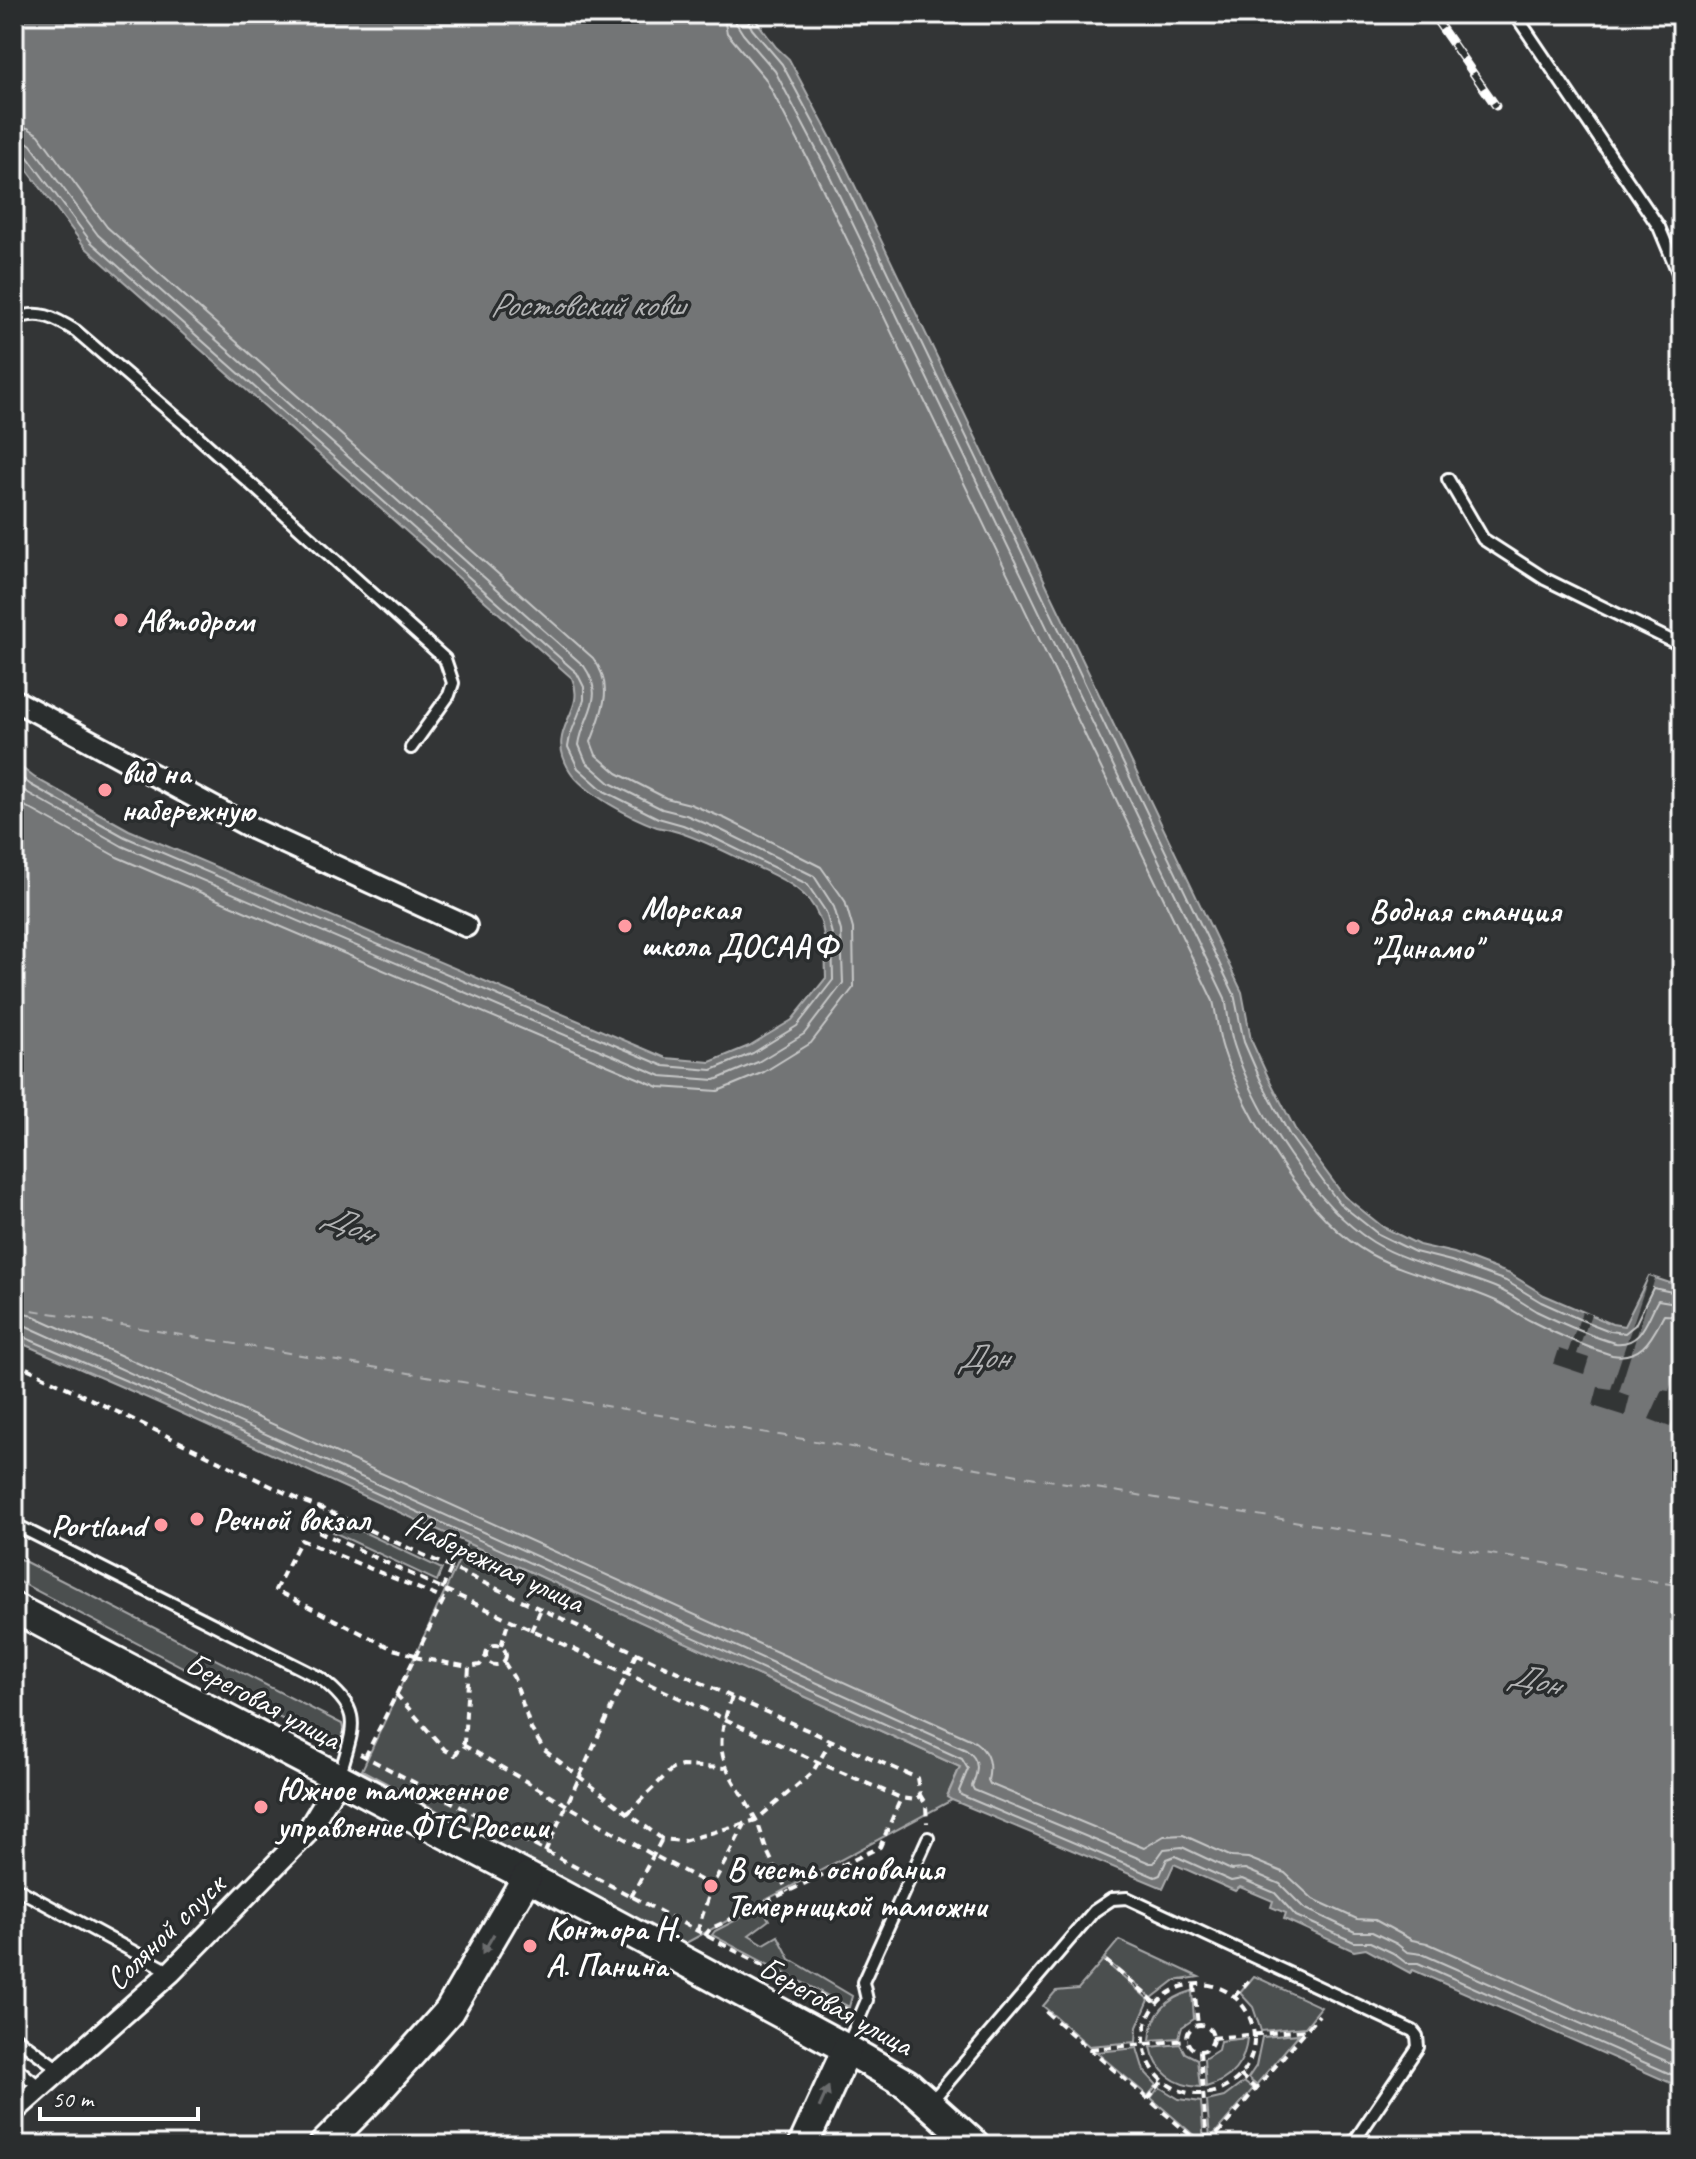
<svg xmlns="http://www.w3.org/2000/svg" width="1696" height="2159" font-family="Caveat,sans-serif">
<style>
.green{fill:#4c4f50;stroke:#a6a7a8;stroke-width:2}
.water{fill:#737576;stroke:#abacad;stroke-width:2}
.pier{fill:#333536}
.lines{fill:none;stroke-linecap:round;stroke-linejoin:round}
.shore{stroke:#c7c8c8;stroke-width:2}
.ferry{stroke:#b2b3b4;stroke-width:2;stroke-dasharray:10 8;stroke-linecap:butt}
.lane-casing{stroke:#fff;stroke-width:16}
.street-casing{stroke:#fff;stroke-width:26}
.secondary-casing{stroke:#fff;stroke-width:34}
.path{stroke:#fff;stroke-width:4;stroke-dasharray:8 6;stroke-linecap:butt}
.lane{stroke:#2a2d2e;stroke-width:10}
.street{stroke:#2a2d2e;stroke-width:20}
.secondary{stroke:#2a2d2e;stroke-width:28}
.rail-casing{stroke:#fff;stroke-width:9}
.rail{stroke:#2a2d2e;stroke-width:6;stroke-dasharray:18;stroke-linecap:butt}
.oneway{fill:#6a6c6d}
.poi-dot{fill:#ff9aa2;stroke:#2a2d2e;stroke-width:3}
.labels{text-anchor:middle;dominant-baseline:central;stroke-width:7;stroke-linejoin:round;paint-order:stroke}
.poi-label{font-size:32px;font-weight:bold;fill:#fff;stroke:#2a2d2e;text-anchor:start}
.street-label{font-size:32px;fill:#fff;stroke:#2a2d2e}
.water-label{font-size:34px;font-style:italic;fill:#b2b3b4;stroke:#2a2d2e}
</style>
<rect width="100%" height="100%" fill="#333536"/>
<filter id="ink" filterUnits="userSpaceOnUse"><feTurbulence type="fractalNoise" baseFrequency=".0125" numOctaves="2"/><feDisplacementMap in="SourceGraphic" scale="16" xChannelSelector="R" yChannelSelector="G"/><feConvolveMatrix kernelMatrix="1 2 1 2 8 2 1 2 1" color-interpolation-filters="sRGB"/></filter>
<g filter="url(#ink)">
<g class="green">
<path d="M338,1520L442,1569L437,1581L333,1532Z"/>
<path d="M467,1543L960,1767L947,1796L952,1800L684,1944L362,1770Z"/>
<path d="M14,1556L342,1724C345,1734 343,1738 338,1746L328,1743L14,1579Z"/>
<path d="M761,1907L769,1920L749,1935L764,1944L778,1936L790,1959L852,1996L849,2007L712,1935L715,1931Z"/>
<path d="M1119,1940L1199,1977L1174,1981L1152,1998L1104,1958Z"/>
<path d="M1103,1960L1149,2000L1137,2027L1136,2042L1089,2046L1043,2006L1056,1991L1078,1989Z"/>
<path d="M1254,1976L1321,2007L1305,2027L1261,2031L1253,2007L1240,1993Z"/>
<path d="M1192,1991L1194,2019L1182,2027L1179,2038L1150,2040C1152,2013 1167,1998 1192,1991Z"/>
<path d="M1299,2034L1256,2085L1248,2078L1256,2066L1262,2037Z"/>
<path d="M1247,2038C1245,2064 1231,2080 1206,2087L1204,2059L1218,2050L1220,2041Z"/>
<path d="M1180,2044L1185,2053L1197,2059L1200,2087C1175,2086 1156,2072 1151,2047Z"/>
<path d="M1137,2048L1144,2071L1157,2085L1148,2096L1096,2052Z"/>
<path d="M1244,2082L1253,2089L1210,2139L1207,2101L1224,2097Z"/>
<path d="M1159,2087L1179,2099L1201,2102L1204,2144L1151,2098Z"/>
</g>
<path class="water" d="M14,14H751L776,47L789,59L842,159L1242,992L1251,1040L1268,1077L1296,1131L1344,1196L1383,1227L1419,1245L1454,1253L1510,1274L1544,1295L1612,1324L1624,1326L1649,1276L1682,1287V2088L1413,1970L1410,1973L1366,1949L1354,1951L1284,1919L1286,1913L1271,1907L1273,1901L1240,1887L1235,1891L1174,1864L1163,1888L952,1800L947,1797L960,1767L159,1403L14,1340V762L35,778L129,830L666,1058L710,1062L749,1046L792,1020L826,978C825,958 827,936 819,917C808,890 784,880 759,868C734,856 708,842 681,833C673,830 665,829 657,827C632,818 584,793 570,771C543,728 588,714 572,678L85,247L14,152Z"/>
<g class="pier">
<path d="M1649,1276L1655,1278L1619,1392L1630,1396L1625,1416L1593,1406L1598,1387L1611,1389Z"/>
<path d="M1582,1312L1591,1314L1577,1354L1589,1358L1584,1374L1554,1364L1559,1349L1568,1352Z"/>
<path d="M1682,1350V1373L1675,1394L1682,1399L1670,1427L1649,1419L1662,1390L1669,1391Z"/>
</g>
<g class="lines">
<g class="shore">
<path d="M723,14L727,33L765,78L815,173L1213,1001C1217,1017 1218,1034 1223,1049C1244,1115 1309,1221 1370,1254C1410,1276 1455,1282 1496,1301C1509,1307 1520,1316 1533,1322C1558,1335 1585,1347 1612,1355C1643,1360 1652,1337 1664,1315L1682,1316"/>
<path d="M735,14L736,23L743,34L775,71L826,168L1225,998C1228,1013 1229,1030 1234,1045C1255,1111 1315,1206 1373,1242C1412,1266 1458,1271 1499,1289C1512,1295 1524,1304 1536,1311C1561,1323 1589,1336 1615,1343C1643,1346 1647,1318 1658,1300L1682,1304"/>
<path d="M745,14L752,29L782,64L835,163L1234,994L1244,1042L1261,1081L1290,1136L1339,1203L1378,1234L1415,1252L1451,1261L1506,1281L1541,1302L1579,1319L1610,1331L1625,1333L1635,1325L1653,1288L1682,1294"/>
<path d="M14,126L28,128L39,135L107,227L593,658C615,687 602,712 591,742L596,755L617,773L666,798L690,804L726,819L821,867L845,901L853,929L854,987L811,1043L764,1072L718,1091L659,1087L117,857L14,800"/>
<path d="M14,138L23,139L31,145L98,235L584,666C607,699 583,714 579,745L586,762L610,783L662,809L686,815L721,830L814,876L834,907L841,931L843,983L804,1034L758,1062L715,1080L661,1076L122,846L14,785"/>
<path d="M14,148L24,152L91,242L577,673L584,687V700L570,736L568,747L578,768L604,791L658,818L683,825L716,839L807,884L826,912L832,934L833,980L797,1026L753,1053L712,1070L664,1066L125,837L31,785L14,772"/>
<path d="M14,1311L29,1314L972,1740C987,1749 992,1763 988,1780L990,1784L1144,1848L1164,1836L1183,1835L1232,1857L1248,1858L1285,1873L1313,1899L1357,1919L1375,1920L1412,1940L1427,1943L1682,2055"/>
<path d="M14,1323L24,1325L966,1750C981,1760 978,1772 972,1786L974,1790L1150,1863H1154L1164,1849L1182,1847L1231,1870L1245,1869L1280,1884L1304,1908L1355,1932H1372L1397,1944L1407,1952L1422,1954L1682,2068"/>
<path d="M14,1333L162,1396L962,1759L968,1769L959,1791L961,1795L1155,1877L1160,1875L1167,1859L1175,1856L1231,1881L1242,1879L1275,1893L1296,1916L1354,1942H1370L1393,1953L1406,1963H1418L1682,2079"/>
</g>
<path class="ferry" d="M14,1307L1682,1586"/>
<defs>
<g id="lane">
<path d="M1515,14L1659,227L1682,282"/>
<path d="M14,320C38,308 55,318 76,331L183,423L445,659L453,683L449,695L411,748"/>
<path d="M1448,479L1483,539L1545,579L1682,646"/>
<path d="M14,1524L320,1678C364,1712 354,1725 340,1774"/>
<path d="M14,1887L171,1972"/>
<path d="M14,2036L60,2070"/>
<path d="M847,2047L867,2000L863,1982L928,1838"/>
<path d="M14,2066L41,2088"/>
<path d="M930,2103L1094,1911L1112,1899L1127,1898L1413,2031L1417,2036L1418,2047L1352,2145"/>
</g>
<g id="street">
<path d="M14,700L254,829L466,926"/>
<path d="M14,2111L171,1972L305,1835L339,1779"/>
</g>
<g id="secondary">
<path d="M14,1608L545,1886L847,2049L907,2084L975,2145"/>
<path d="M324,2145L375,2094L449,2011L527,1877"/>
<path d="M803,2145L847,2049"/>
</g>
</defs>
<use href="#lane" class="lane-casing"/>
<use href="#street" class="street-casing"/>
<use href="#secondary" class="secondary-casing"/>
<g class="path">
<path d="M14,1362L302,1501L330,1512L732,1697L917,1778L920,1795L916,1800L901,1798L820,1763L320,1532L330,1512"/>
<path d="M442,1589L451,1569"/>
<path d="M531,1631L541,1609"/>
<circle cx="496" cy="1655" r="10"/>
<path d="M501,1646L509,1620"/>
<path d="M415,1655L393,1649L275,1590L301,1540L444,1599"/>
<path d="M414,1657L469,1667"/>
<path d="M504,1662L514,1678L531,1729L544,1750L662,1839L683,1841L756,1820L812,1773L831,1741"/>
<path d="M396,1694L445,1750L455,1755L464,1743L469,1667L480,1665L486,1656"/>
<path d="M732,1697C709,1760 727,1765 755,1818C761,1829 763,1842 768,1853C774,1866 781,1879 788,1892"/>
<path d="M463,1745L653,1855L712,1886"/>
<path d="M360,1754L848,2010"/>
<path d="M365,1757L448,1591"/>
<path d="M920,1795L926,1805L927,1823"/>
<path d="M628,1813L672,1769L682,1766L725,1768"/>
<path d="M545,1852L637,1652"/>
<path d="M631,1897L662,1839"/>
<path d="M697,1932L712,1886L745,1824"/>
<path d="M705,1936L710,1929L880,1847L901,1798"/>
<path d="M1106,1961L1157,2004"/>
<circle cx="1199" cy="2039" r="55"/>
<path d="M1194,1985L1198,2026"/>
<path d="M1234,1997L1249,1980"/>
<path d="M1046,2012L1202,2145"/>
<circle cx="1200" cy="2038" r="13"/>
<path d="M1212,2038L1306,2030"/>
<path d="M1090,2049L1188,2040"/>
<path d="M1200,2051L1207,2144"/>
<path d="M1240,2075L1256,2089"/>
<path d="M1148,2099L1163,2080"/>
<path d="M1208,2145L1319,2015"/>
</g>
<use href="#lane" class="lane"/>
<use href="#street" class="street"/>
<use href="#secondary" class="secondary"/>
<defs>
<path id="rail" d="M1432,14L1496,106"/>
</defs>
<use href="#rail" class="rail-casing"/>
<use href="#rail" class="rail"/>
</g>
<defs><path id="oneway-solid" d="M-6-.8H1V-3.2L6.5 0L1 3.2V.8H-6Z" transform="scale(2)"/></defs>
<g class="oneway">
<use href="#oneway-solid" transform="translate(488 1944) rotate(120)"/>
<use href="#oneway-solid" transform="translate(824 2097) rotate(-66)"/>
</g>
</g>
<g class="poi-dot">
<circle cx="121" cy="620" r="8"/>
<circle cx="105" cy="790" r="8"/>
<circle cx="625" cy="926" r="8"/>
<circle cx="1353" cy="928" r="8"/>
<circle cx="197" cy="1519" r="8"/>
<circle cx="161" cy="1525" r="8"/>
<circle cx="261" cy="1807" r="8"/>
<circle cx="711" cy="1886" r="8"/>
<circle cx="530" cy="1946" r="8"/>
</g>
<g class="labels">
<g class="poi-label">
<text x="137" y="620">Автодром</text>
<text x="121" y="772">вид на<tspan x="121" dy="37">набережную</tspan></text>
<text x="641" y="908">Морская<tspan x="641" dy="37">школа ДОСААФ</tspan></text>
<text x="1369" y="910">Водная станция<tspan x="1369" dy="37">"Динамо"</tspan></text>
<text x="213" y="1519">Речной вокзал</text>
<text x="145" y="1525" text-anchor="end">Portland</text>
<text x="277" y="1789">Южное таможенное<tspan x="277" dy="37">управление ФТС России</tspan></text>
<text x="727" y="1868">В честь основания<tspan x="727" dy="37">Темерницкой таможни</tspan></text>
<text x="546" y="1928">Контора Н.<tspan x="546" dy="37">А. Панина</tspan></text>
</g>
<g class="street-label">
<text transform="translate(495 1563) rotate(25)">Набережная улица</text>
<text transform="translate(263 1701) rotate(28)">Береговая улица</text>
<text transform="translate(165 1932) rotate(-44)">Соляной спуск</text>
<text transform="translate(836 2006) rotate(29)">Береговая улица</text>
</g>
<g class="water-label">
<text x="587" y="304">Ростовский ковш</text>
<text transform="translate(349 1223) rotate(24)">Дон</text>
<text x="983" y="1356">Дон</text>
<text transform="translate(1535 1679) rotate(13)">Дон</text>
</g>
</g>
<rect width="1696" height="2159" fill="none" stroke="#2a2d2e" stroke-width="48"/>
<rect x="24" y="24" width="1648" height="2111" fill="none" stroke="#fff" stroke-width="3" filter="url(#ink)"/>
<path d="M40 2107v12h158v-12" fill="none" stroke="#ffffff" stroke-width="4"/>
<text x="52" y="2107" font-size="24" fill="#ffffff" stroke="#2a2d2e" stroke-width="6" paint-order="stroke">50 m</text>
</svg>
